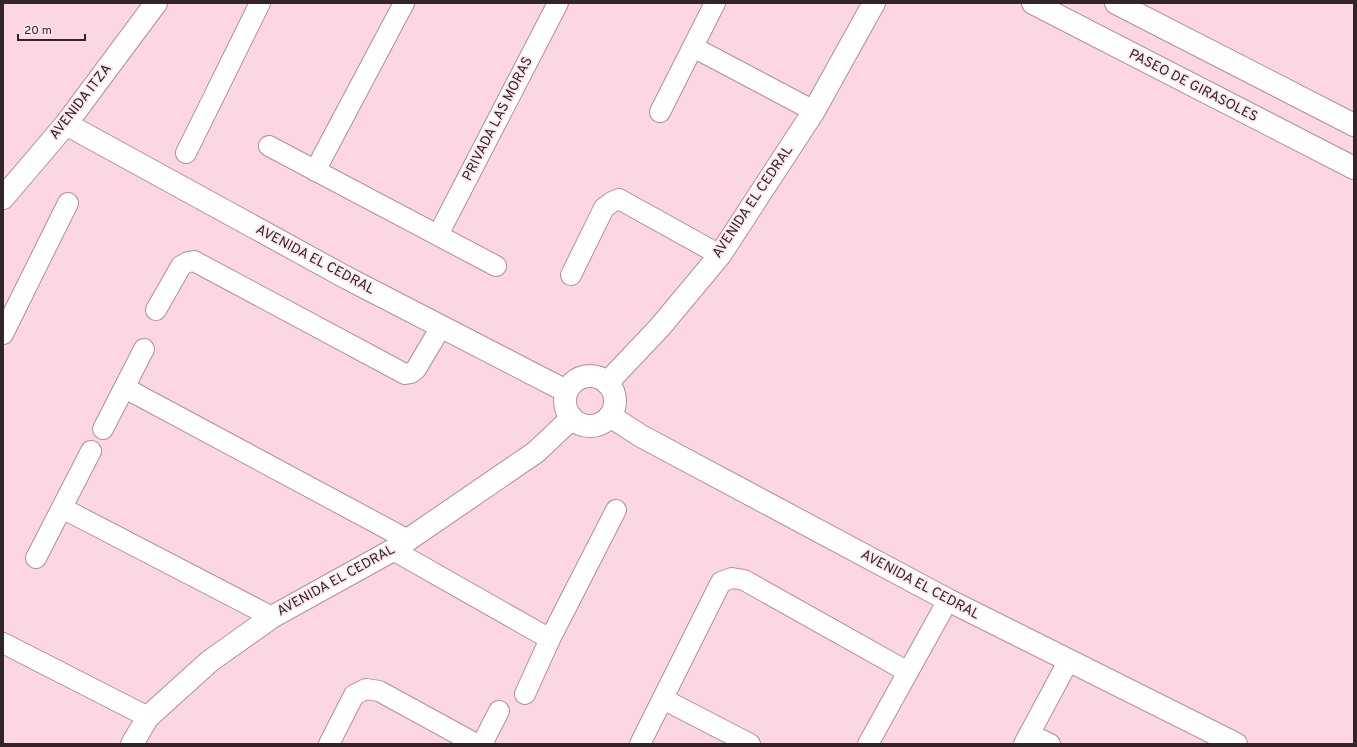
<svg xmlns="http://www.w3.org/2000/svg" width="1357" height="747" font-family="Overpass,sans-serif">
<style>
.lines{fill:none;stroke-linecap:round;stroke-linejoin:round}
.minor-casing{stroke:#b28f9a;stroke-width:22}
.tertiary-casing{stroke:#b28f9a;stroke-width:24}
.secondary-casing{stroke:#b28f9a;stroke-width:24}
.minor{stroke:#fff;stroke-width:20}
.tertiary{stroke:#fff;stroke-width:22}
.secondary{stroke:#fff;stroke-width:22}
.labels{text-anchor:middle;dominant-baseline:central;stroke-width:3.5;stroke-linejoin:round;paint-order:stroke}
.street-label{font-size:14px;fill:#322529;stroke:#ffe8ef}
</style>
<rect width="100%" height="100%" fill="#fcd6e2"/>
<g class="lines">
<defs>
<g id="minor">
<path d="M693,47L814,111"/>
<path d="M660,112L715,3"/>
<path d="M269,146L496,266"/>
<path d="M186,153L260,3"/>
<path d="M315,171L404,3"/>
<path d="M438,235L558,3"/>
<path d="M571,275L604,208L612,202L619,199L720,255"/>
<path d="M156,310L181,266L188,262L194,261L405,374L411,373L416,369L441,327"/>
<path d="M3,334L68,203"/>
<path d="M125,388L408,540"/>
<path d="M103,429L144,349"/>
<path d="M62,508L272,617"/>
<path d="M393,550L550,639"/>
<path d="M36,558L91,451"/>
<path d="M3,643L148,717"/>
<path d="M525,694L550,639L616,510"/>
<path d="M663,699L750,744"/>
<path d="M1029,734L1050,744"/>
<path d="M329,744L354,695L366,689L379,691L476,744"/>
<path d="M482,744L499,711"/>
<path d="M640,744L721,582L732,578L744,580L908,672"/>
<path d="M868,744L948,600"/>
<path d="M1024,744L1069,660"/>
</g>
<g id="tertiary">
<path d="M66,124L347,278L566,391"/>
<path d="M3,198L66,124L156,3"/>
<circle cx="590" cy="401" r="25"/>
<path d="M607,383L660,327L720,255L814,111L874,3"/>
<path d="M610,416L641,436L948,600L1236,744"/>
<path d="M132,744L148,717L210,661L272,617L393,550L536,452L572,418"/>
</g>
<g id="secondary">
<path d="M1033,3L1354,168"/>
<path d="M1116,3L1354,125"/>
</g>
</defs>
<use href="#minor" class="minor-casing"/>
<use href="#tertiary" class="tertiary-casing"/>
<use href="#secondary" class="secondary-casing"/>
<use href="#minor" class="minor"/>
<use href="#tertiary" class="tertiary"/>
<use href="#secondary" class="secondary"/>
</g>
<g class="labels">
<g class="street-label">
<text transform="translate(1193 86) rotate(27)">PASEO DE GIRASOLES</text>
<text transform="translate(81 102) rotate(-52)">AVENIDA ITZA</text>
<text transform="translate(498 119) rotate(-63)">PRIVADA LAS MORAS</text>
<text transform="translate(753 202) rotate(-56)">AVENIDA EL CEDRAL</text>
<text transform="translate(315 260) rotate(28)">AVENIDA EL CEDRAL</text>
<text transform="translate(336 581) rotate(-29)">AVENIDA EL CEDRAL</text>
<text transform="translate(920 585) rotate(28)">AVENIDA EL CEDRAL</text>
</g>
</g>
<rect width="1357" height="747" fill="none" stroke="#322529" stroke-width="8"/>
<path d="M18 34v6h67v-6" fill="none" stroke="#322529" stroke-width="2"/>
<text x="24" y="34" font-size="12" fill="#322529" stroke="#ffe8ef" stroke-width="3" paint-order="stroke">20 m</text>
</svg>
